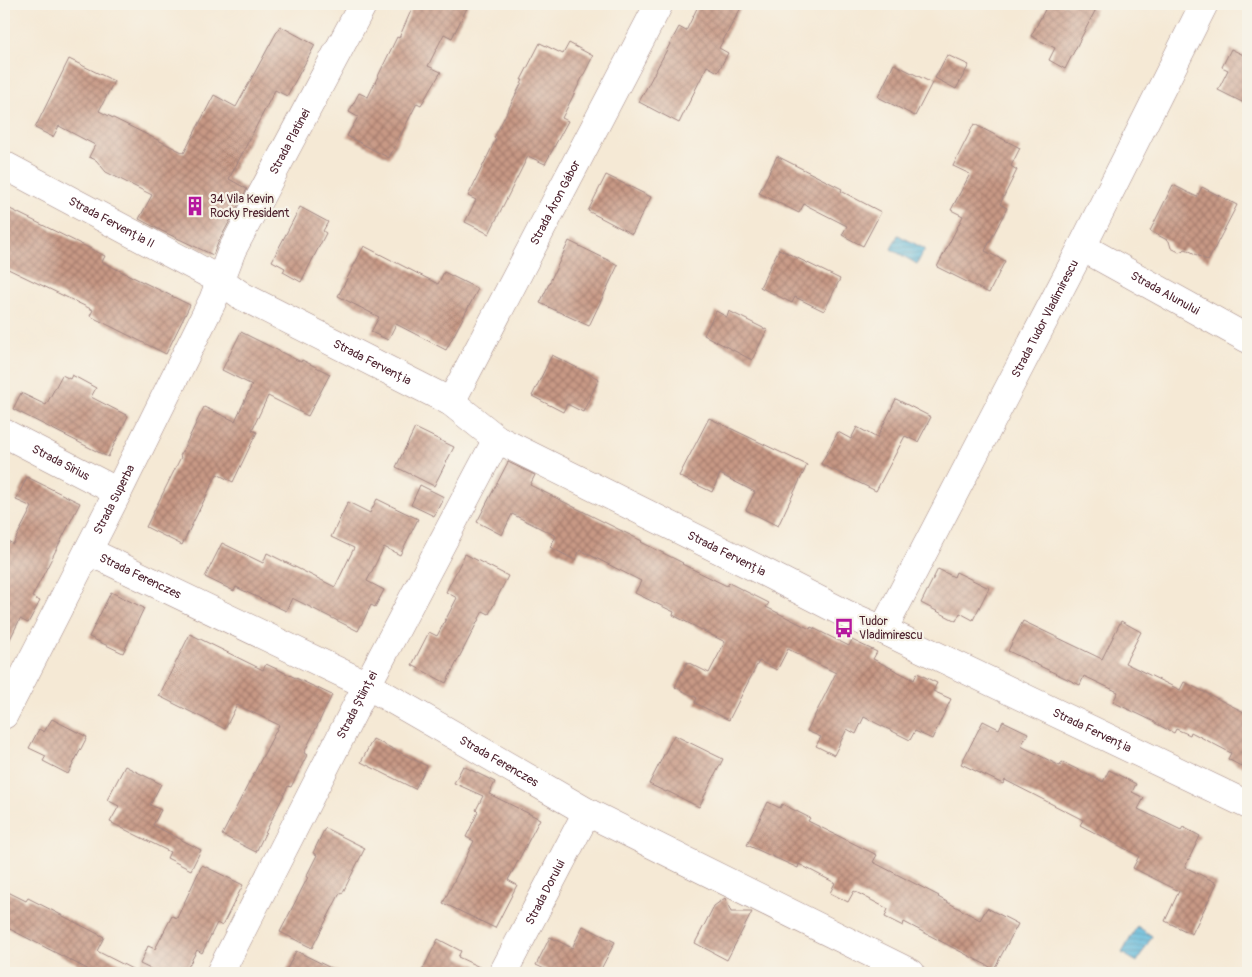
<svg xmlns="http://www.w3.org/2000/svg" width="1252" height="977" font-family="Pangolin,sans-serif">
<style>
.water{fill:url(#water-rules);stroke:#536b82}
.building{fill:url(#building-cross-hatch)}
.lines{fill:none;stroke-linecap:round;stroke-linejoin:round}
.minor-casing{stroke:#a08480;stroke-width:29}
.minor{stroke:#fff;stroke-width:28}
.labels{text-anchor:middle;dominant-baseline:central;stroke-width:4.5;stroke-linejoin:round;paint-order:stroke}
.street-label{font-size:12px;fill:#4a1f2b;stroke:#f7f3e8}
.poi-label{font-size:12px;fill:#4a1f2b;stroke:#f7f3e8;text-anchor:start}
</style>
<defs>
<pattern id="water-rules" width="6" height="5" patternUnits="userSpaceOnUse" patternTransform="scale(1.25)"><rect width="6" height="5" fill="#5cb7da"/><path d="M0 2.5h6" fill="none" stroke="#4e94b1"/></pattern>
<pattern id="building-cross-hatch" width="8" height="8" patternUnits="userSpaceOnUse" patternTransform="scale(1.25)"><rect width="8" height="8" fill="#c89985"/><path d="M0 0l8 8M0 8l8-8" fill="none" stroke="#a47c6d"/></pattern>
</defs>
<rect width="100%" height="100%" fill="#f7f3e8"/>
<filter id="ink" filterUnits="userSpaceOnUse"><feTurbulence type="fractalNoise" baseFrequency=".02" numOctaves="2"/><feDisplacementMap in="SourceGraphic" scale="10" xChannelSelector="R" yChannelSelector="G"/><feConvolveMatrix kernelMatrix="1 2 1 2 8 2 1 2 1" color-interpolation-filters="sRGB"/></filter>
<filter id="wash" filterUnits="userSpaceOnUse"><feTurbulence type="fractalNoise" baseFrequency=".0096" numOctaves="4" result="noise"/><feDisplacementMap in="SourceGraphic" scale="20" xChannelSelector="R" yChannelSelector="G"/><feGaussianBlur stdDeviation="1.12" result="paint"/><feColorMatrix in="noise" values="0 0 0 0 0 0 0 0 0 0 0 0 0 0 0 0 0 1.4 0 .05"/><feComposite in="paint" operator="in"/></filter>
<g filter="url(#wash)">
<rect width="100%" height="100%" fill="#f5e9d5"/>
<g class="water">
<path d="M898,235L925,249L917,264L891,249Z"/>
<path d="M1137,926L1152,936L1137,962L1122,953Z"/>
</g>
<g id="blocks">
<g class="building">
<path d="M414,4H469L452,38L444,34L428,66L441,72L421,105L417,103L389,158L347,136L358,117L349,112L359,93L368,97L397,37L399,38Z"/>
<path d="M699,4H743L719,48L728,53L718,72L707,66L679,123L639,102L679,27L686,31Z"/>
<path d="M1048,4H1086L1096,9L1065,69L1049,60L1055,48L1031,36Z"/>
<path d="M280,26L315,45L287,96L275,90L229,179L247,189L218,243L213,255L162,231L139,219L152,195L106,172L96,160L89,157L95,145L59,126L53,137L35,128L69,59L114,81L99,111L184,153L214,95L236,107Z"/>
<path d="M540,43L563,54L569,43L593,56L562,118L568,121L545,164L528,156L489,234L465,222L476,200L468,196L496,139L494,138L523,80H521Z"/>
<path d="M1231,49L1248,57V105L1218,90L1228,70L1222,67Z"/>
<path d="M947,55L969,65L956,89L935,78Z"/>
<path d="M894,64L932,83L915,116L878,97Z"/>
<path d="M974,124L1020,148L1011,166L1017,170L1000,204L1007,208L985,251L1005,261L989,293L937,267L963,216L951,210L970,174L953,166Z"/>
<path d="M777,156L842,189L841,191L881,212L863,246L842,235L847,226L804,204L799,213L759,193Z"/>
<path d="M606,175L651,197L632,234L588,211Z"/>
<path d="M1173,185L1197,197L1202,187L1237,205L1208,261L1186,249L1179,252L1171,248L1169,241L1150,231Z"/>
<path d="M4,206L105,256L102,262L190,305L166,354L90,316L93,310L4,267Z"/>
<path d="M300,207L328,222L323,231L326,233L301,282L283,272L285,268L272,261Z"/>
<path d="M569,241L618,265L589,326L540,303Z"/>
<path d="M364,246L438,284L444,272L478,289L446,350L396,324L388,340L371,332L379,317L338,296Z"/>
<path d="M779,249L840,279L824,311L795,297L792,303L760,287Z"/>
<path d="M716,311L727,317L729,311L767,330L752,360L704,335Z"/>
<path d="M241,332L301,362L302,360L330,374L308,416L268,396L252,430L257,432L233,482L217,474L182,545L146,527L181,457L180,456L204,407L235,421L252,385L222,370Z"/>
<path d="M552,355L599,379L583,412L567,404L563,412L532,396Z"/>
<path d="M62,375L70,379L72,375L96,388L91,397L128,416L108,457L13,409L21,393L46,405Z"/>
<path d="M896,399L931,417L918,442L905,436L876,491L821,464L838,432L851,439L857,427L877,438Z"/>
<path d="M709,418L807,465L778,526L746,510L755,492L720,474L712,492L679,476Z"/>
<path d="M415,428L454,447L434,486L396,467Z"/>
<path d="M508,462L535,475L530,485L642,541L641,542L683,563L682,564L727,586L729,583L769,603L766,607L810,629L811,627L849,646L852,640L877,652L873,659L914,680L917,673L937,683L933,691L951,699L932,739L915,731L910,740L864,717L856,734L847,729L834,755L816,746L821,737L807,731L836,673L788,649L777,670L759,661L729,720L695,703L697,698L675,687L687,662L709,673L725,642L673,615L674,612L635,593L641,581L580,550L575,560L550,547L556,536L512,514L502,535L477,522Z"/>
<path d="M27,477L80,503L32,597L40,601L28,623L20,619L4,651V539L13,544L32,507L16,500Z"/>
<path d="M420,485L444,497L434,516L411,505Z"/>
<path d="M377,499L418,519L400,555L384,547L367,581L384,590L375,607L371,605L358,631L292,598L286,611L236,587L234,591L205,577L222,543L263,563L267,553L335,587L354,548L331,537L348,502L370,513Z"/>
<path d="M465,554L508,576L489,614L483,611L446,683L412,665L429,632L437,636L457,598L446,592Z"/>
<path d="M938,569L954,577L956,572L989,588L973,620L960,613L956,621L921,603Z"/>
<path d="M111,592L144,608L123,653L89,637Z"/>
<path d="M1023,621L1102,659L1121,621L1141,632L1125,663L1180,690L1184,682L1248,714V770L1228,759L1231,753L1191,732L1190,735L1176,729L1174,733L1155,723V722L1113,702L1118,692L1084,676L1080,685L1008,651Z"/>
<path d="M190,634L263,670L266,664L332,695L304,753L307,755L291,787L288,786L256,852L222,835L279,725L237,705L225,729L159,696Z"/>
<path d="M52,719L87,737L68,774L43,761L46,756L29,748L39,729L44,732Z"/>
<path d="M983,721L999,729L1003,721L1028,733L1021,746L1060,766L1062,762L1103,782L1109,770L1136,784L1132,792L1144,798L1138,809L1181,830L1183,827L1200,836L1185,867L1217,883L1192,934L1165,921L1179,891L1133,868L1139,856L1080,825L1083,820L1005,780L1003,784L961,764Z"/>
<path d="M674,735L723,759L699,807L667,791L666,792L649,784Z"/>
<path d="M373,739L427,766L415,789L361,762Z"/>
<path d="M125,766L161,784L150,805L161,810L153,825L201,850L191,870L167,858L170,852L110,822L119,806L107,800Z"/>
<path d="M463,766L495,782L489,794L540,819L508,880L517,885L495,928L443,903L474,841L466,837L478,812L476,810L483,796L454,783Z"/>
<path d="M768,802L780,808L782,804L810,818L808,821L877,855L873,862L939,896L938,897L980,920L987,908L1018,924L994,969L904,922L903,926L885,917L888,909L854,891L848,902L830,893L835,883L799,864L798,868L747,845Z"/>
<path d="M325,828L365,848L342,894L340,893L312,948L280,932L308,877H306L317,855L313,853Z"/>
<path d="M202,865L243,885L222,926L217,923L202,953L197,950L185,973H159L140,964L148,946L155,949L172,916L177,918Z"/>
<path d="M4,890L26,901L28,898L104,937L97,951L140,973H95L4,926Z"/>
<path d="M725,898L731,912H752L727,960L695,943L714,906Z"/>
<path d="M583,926L615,942L599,973H553L536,965L550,937L572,948Z"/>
<path d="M438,939L461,951L458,957L488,971L487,973H421Z"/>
<path d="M296,951L341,973H285Z"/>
</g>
</g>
</g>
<g filter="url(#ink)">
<use href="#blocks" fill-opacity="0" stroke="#a08480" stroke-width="1"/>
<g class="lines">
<defs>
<g id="minor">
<path id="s1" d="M4,165L220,280L242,296L451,402L497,439L766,573L844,613L883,630L1248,805"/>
<path id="s2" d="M1082,247L1248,339"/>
<path id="s3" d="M451,402L659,4"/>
<path id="s4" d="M4,433L118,492"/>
<path id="s5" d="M88,551L367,685L587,812L911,973"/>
<path id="s6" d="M883,630L1082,247L1204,4"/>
<path id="s7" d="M4,715L118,492L213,300L232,250L363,4"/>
<path id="s8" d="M220,973L367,685L497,439"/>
<path id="s9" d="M503,973L587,812"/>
</g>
</defs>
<use href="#minor" class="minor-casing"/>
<use href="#minor" class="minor"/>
</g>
</g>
<defs>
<symbol id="building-bare" viewBox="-9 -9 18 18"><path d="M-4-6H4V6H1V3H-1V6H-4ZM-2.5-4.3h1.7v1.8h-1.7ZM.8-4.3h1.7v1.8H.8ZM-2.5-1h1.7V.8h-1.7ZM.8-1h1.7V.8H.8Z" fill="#b5179e" stroke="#f7f3e8" stroke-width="2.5" paint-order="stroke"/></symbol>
<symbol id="bus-bare" viewBox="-9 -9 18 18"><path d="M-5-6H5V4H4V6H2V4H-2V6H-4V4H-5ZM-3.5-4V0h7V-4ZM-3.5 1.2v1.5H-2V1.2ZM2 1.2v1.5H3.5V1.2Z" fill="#b5179e" stroke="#f7f3e8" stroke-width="2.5" paint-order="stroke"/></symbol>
</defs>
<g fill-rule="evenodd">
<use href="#building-bare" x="181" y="192" width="28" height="28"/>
<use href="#bus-bare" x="830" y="614" width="28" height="28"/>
</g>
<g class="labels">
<g class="street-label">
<text stroke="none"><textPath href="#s7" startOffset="641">Strada Platinei</textPath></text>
<text stroke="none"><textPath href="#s3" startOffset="225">Strada Áron Gábor</textPath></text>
<text stroke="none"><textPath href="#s1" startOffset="122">Strada Fervenția II</textPath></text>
<text stroke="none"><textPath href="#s2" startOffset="95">Strada Alunului</textPath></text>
<text stroke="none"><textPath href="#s6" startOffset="351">Strada Tudor Vladimirescu</textPath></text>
<text stroke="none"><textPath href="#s1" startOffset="418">Strada Fervenția</textPath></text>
<text stroke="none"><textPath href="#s4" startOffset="64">Strada Sirius</textPath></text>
<text stroke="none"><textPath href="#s7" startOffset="242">Strada Superba</textPath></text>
<text stroke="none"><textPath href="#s1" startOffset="822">Strada Fervenția</textPath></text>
<text stroke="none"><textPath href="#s5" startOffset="58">Strada Ferenczes</textPath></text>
<text stroke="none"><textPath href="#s8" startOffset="301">Strada Științei</textPath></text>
<text stroke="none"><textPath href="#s1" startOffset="1228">Strada Fervenția</textPath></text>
<text stroke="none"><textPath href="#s5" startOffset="462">Strada Ferenczes</textPath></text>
<text stroke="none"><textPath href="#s9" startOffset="91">Strada Dorului</textPath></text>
</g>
<g class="poi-label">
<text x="210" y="199">34 Vila Kevin<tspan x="210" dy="14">Rocky President</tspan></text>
<text x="859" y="621">Tudor<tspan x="859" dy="14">Vladimirescu</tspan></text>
</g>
</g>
<rect width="1252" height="977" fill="none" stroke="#f7f3e8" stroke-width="20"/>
</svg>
